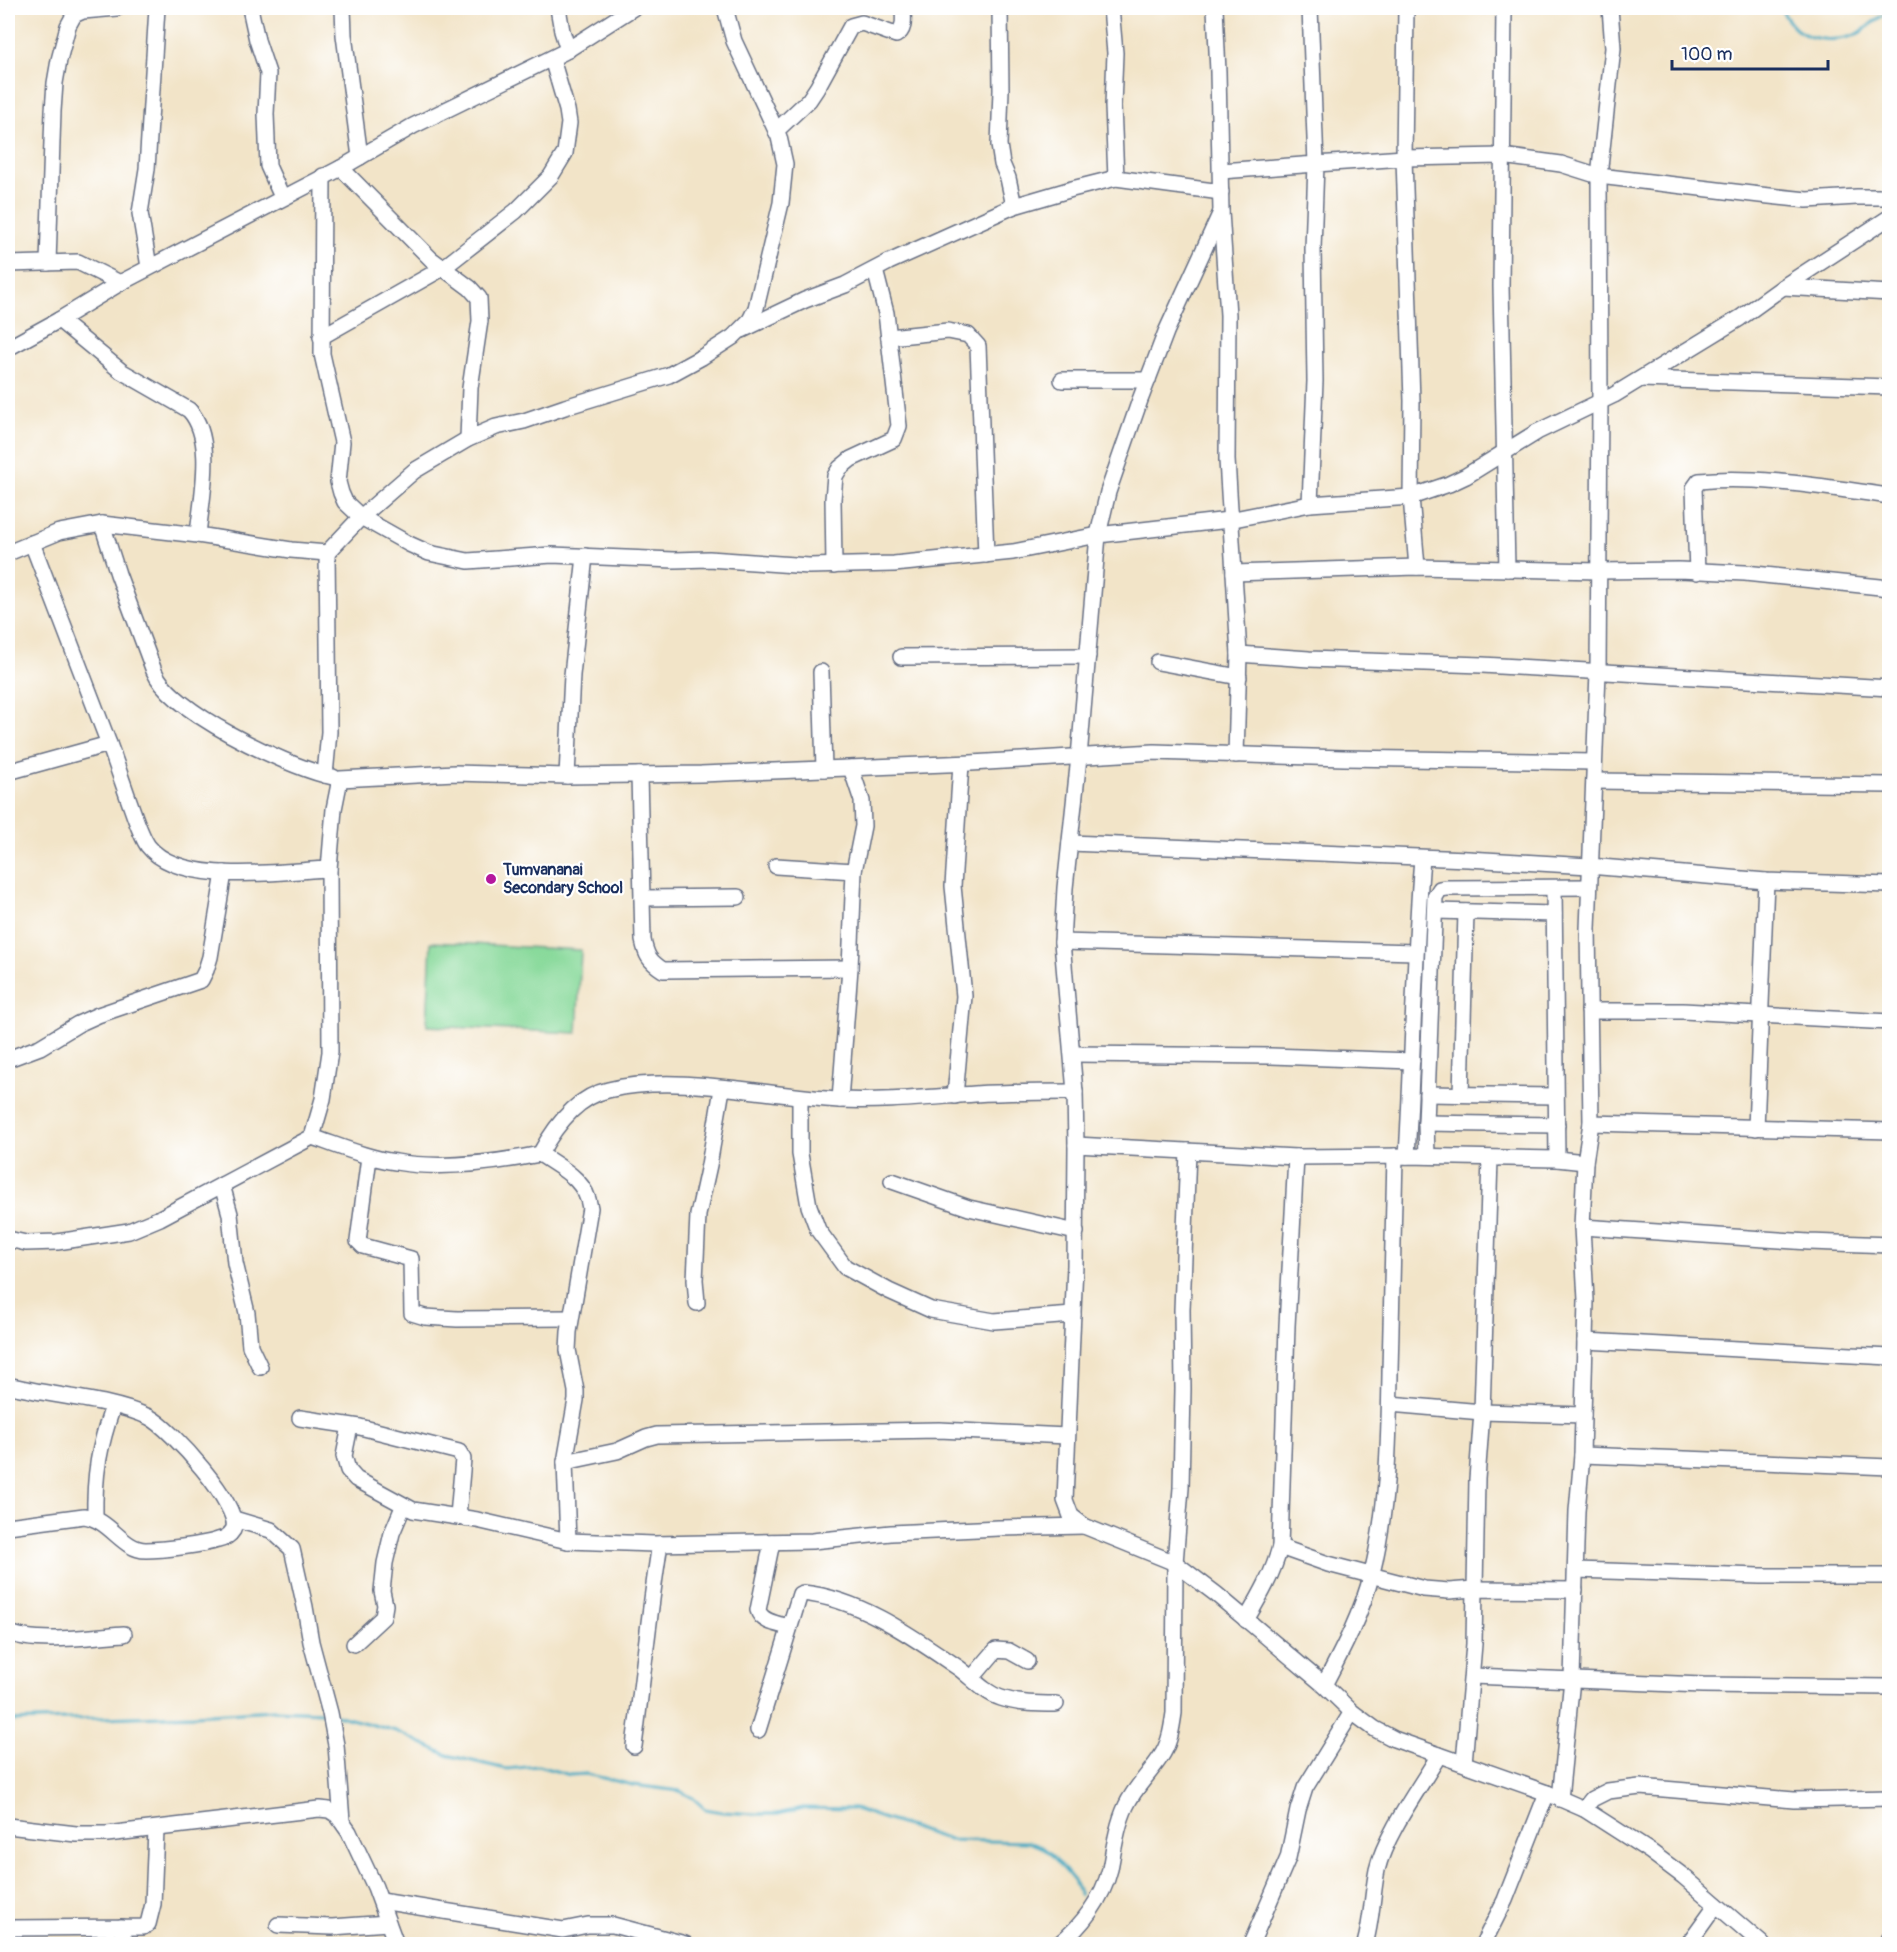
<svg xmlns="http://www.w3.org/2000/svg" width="1897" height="1952" font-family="Pangolin,sans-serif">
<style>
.green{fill:#87d99a;stroke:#51847c;stroke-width:1.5}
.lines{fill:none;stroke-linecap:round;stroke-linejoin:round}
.stream{stroke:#42a9c2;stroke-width:3}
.minor-casing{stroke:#666e83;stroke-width:18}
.minor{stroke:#fff;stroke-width:15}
.poi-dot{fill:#b5179e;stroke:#fff;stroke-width:2}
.labels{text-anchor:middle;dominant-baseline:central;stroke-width:4.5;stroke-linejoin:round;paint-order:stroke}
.poi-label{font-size:16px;font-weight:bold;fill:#1b2f5e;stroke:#fff;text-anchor:start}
</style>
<rect width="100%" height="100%" fill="#fff"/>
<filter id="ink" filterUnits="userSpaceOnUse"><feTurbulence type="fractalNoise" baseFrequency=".0167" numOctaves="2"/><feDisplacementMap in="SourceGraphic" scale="12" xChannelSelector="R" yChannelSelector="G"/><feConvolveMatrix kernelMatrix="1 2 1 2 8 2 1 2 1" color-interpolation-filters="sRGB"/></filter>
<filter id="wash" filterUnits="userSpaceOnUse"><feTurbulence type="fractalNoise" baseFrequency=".008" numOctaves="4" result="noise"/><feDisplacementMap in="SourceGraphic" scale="24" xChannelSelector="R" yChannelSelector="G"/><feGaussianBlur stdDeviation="1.35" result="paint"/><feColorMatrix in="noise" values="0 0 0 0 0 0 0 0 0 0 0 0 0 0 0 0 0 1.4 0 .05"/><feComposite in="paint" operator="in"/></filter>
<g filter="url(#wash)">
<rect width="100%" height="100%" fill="#f2e4c8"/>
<path class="green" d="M431,942L581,950L577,1033L427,1026Z"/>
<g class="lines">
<g class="stream">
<path d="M1780,8C1785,15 1790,25 1797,30C1813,42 1842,42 1859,33C1870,27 1877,16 1890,12"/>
<path d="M336,1715L396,1731L447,1755L506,1769L538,1766L570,1775L586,1774L633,1785L680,1791L693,1798L705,1809L722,1812L755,1814H778L803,1808L855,1809L949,1840L1028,1842L1042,1847L1053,1856L1074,1881L1080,1895"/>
<path d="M8,1721L194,1715L274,1710L324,1712"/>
</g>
</g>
</g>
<g filter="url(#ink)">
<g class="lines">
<defs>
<g id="minor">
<path d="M250,8L257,40L268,73L266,114L268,166L282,197"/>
<path d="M343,8L344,35L360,157"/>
<path d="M558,8L562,31L568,50"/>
<path d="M1000,8L1001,90L999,145L1002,164L1008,178L1014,206"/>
<path d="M1111,8L1115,53L1113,106L1116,178"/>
<path d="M1215,8L1218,72L1221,212L1228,315L1227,460L1239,654L1236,755"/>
<path d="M1406,8L1404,158L1412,401L1411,497L1417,567"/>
<path d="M1504,8L1501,286L1507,569"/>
<path d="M776,131L809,100L817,88L851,26L862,23L896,35C906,30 903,17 903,8"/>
<path d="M341,168L431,259L470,288L479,298L480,321L470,388L468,439"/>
<path d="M1221,171L1316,164L1310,8"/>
<path d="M323,176L322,354L342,442L338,482L341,493L345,502L361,517L409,544L429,553L468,561L552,555L674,560L709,559L809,566L894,564L1013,552L1098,535L1229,520L1310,504L1411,497L1449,484L1466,476L1537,432L1614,395L1740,318L1783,287L1890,217"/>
<path d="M1221,212L1166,332L1140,400L1108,492L1098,535L1079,757L1065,888L1062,942L1075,1092L1076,1145L1075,1265L1065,1500L1071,1516L1084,1526L1175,1563L1216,1594L1324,1685L1352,1712L1375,1729L1394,1739L1547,1793L1584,1809L1651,1852L1683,1876L1762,1944"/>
<path d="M48,263L53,111L55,83L59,60L68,26L74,15L83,11L117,8"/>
<path d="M8,264L78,262L120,283"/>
<path d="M149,267L140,213L147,169L157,8"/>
<path d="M1783,287L1890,293"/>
<path d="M59,320L121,371L189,410C216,439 201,499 198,535"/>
<path d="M742,330L805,300L845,285L889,262L1014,206L1072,189L1116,178L1221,192"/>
<path d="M321,337L443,268L516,211L551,176L565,153L569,123L567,110L552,59"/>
<path d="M889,337L948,331L968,335L978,346L986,555"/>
<path d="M8,348L59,320L120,283L341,168L413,126L564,52L633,8"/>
<path d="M1641,379L1890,387"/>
<path d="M1062,380H1148"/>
<path d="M1310,504L1315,381L1313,249L1316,164L1404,158L1502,156L1561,164L1599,176L1760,195L1807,200L1857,197H1890"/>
<path d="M102,524L118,574L154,671C171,712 283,764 325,775"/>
<path d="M32,543L109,744"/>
<path d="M8,553L59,532L102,524L198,535L291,550L327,553L361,517L414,471L468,439L496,427L524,421L565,407L669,375L702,357L733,337L750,320L756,308L781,203L785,164L779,137L734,41L725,8"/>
<path d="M327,553L329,732L325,775L333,777"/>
<path d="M834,566L833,499L835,476L840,468L851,459L894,439L899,426L886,313L875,270"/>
<path d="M1697,572L1694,488L1699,481C1758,475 1830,488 1890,496"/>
<path d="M1234,573L1417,567L1599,571L1679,570L1745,573L1890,588"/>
<path d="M1239,654L1309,659L1482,665L1890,688"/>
<path d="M901,657L1088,656"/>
<path d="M1158,662L1239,677"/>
<path d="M821,672L824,769"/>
<path d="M8,772L109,744C117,765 124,787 132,809C136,820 141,836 148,846C180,887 282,871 329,869L334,809L340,779L455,773L567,776L701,774L971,763L1154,752L1344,758L1594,762"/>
<path d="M639,775L643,940C646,955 649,961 663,970L850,968"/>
<path d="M567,776L572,675L585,556"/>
<path d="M1594,781L1890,785"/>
<path d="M1070,843L1468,859L1589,866L1766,881L1890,885"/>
<path d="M776,866L854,871"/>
<path d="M1554,888L1557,1159"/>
<path d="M642,898L738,897"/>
<path d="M1435,911L1554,914"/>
<path d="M1062,942L1415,952"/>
<path d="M1589,1011H1683L1890,1022"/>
<path d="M1073,1054L1271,1056L1412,1061"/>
<path d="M8,1059L40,1047L78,1024L98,1015L201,980L206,970L210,957L224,873"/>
<path d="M1427,1094L1556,1096"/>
<path d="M1461,1094L1466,912"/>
<path d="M955,1096L964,996L953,886L961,764"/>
<path d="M800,1097V1154L809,1206L818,1230L845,1267L889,1291L931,1310L994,1321L1073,1315"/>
<path d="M840,1100L850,968L854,871L863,826L862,801L851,768"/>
<path d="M1426,1123L1557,1125"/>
<path d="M1591,1123L1890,1131"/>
<path d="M1756,1128L1766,881"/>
<path d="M312,1137C339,1146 367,1158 396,1162C442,1170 495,1163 540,1154C554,1128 576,1097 608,1090C679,1073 765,1096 839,1100C884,1102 930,1097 975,1094C1009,1092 1042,1092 1075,1092"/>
<path d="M1076,1145L1296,1157L1407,1156L1557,1159L1585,1162"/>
<path d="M540,1154C562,1169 586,1179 590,1208L569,1332L568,1350L576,1391V1400L565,1462"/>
<path d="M1407,1156C1413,1056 1414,957 1422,858"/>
<path d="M1427,1156L1426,1123L1435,897L1440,889L1447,888L1589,887"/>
<path d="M369,1157L358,1241L363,1246L411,1259L412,1313L425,1317L457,1319L571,1318"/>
<path d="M892,1181L969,1208L1076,1232"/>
<path d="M222,1185L230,1214L235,1263L247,1313L250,1346L260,1367"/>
<path d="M1582,1227L1809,1242L1890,1245"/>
<path d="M8,1239L26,1243L57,1242L129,1231L160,1218L312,1137L323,1099L330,1052L329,869"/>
<path d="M697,1303L695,1280L698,1215L709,1165L722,1089"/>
<path d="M1585,1341L1890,1357"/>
<path d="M8,1385C53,1397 107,1398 149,1417C170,1427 244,1509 233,1530C230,1535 224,1539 218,1540C203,1545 162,1550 146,1550C122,1550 110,1519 84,1516L8,1526"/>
<path d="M1390,1404L1482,1412L1583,1415"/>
<path d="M300,1418L360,1427L459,1452L463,1459L458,1516"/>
<path d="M350,1426L344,1456L348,1470L356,1479L413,1510L477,1520L568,1541L654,1544L812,1541L891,1533L999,1528L1084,1526"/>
<path d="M1582,1455L1890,1467"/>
<path d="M95,1518C94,1474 99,1447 113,1406"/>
<path d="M234,1519L271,1530L292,1549L305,1607L311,1642L330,1713L336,1745L342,1821"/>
<path d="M568,1541L565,1462L617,1451L646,1438L657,1435L939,1430L1067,1436"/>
<path d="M772,1542L758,1610C761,1622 778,1624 789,1627"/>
<path d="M1280,1547L1328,1564L1424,1589L1449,1591L1474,1589L1575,1590"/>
<path d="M1576,1570L1760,1576H1890"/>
<path d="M1246,1620C1260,1596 1273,1574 1280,1547L1287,1326L1296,1157"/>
<path d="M8,1632C33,1645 94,1636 124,1634"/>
<path d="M354,1644L383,1617L385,1605L382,1591L385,1563L392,1533L403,1507"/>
<path d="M1472,1676L1703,1685L1890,1687"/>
<path d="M972,1678L996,1650L1009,1651L1027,1661"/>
<path d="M1324,1685C1343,1649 1362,1613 1372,1573C1388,1508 1389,1440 1390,1374C1391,1301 1394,1228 1395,1156"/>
<path d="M758,1730L800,1594L803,1593C861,1599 913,1637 960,1669C973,1679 985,1693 1001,1698C1019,1704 1038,1704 1056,1704"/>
<path d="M634,1746C643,1678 649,1611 660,1544"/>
<path d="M1464,1763L1474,1644L1477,1479L1482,1412L1490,1159"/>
<path d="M1560,1799L1572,1679L1577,1511L1582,1455L1585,1341L1586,1300L1582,1227L1585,1162L1591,1123L1588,929L1598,672L1600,400L1599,176L1613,48L1610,8"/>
<path d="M1584,1809L1592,1799L1608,1791L1640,1787L1794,1800L1890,1798"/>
<path d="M8,1826L76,1834H107L319,1809L329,1810L337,1815L349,1832L375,1887L396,1944"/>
<path d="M381,1901L563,1930L588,1925H613L685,1944"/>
<path d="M278,1925L332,1927L388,1923"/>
<path d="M121,1927L125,1944"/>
<path d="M8,1928L143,1927L148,1924L153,1904L156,1830"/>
<path d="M1059,1944C1082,1926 1103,1898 1110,1869C1114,1848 1117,1825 1126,1806C1135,1786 1152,1772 1163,1753C1170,1741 1172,1727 1174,1713L1175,1563L1181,1488L1183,1389L1182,1310L1188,1151"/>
<path d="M1251,1944L1288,1858L1298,1810L1305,1788L1352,1712"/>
<path d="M1365,1944C1372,1920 1372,1895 1377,1870C1385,1835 1420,1787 1439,1755"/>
<path d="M1483,1944L1505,1900L1547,1793"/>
<path d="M1688,1944L1716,1905"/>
<path d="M1887,1944L1890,1938"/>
</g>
</defs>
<use href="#minor" class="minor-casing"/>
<use href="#minor" class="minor"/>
</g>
</g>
<circle class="poi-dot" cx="491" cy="879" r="6"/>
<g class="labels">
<g class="poi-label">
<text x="503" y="870">Tumvananai<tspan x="503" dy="18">Secondary School</tspan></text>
</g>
</g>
<rect width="1897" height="1952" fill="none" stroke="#fff" stroke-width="30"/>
<path d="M1672 60v9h156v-9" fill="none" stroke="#1b2f5e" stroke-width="3"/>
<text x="1681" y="60" font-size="18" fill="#1b2f5e" stroke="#ffffff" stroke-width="4.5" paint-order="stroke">100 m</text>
</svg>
